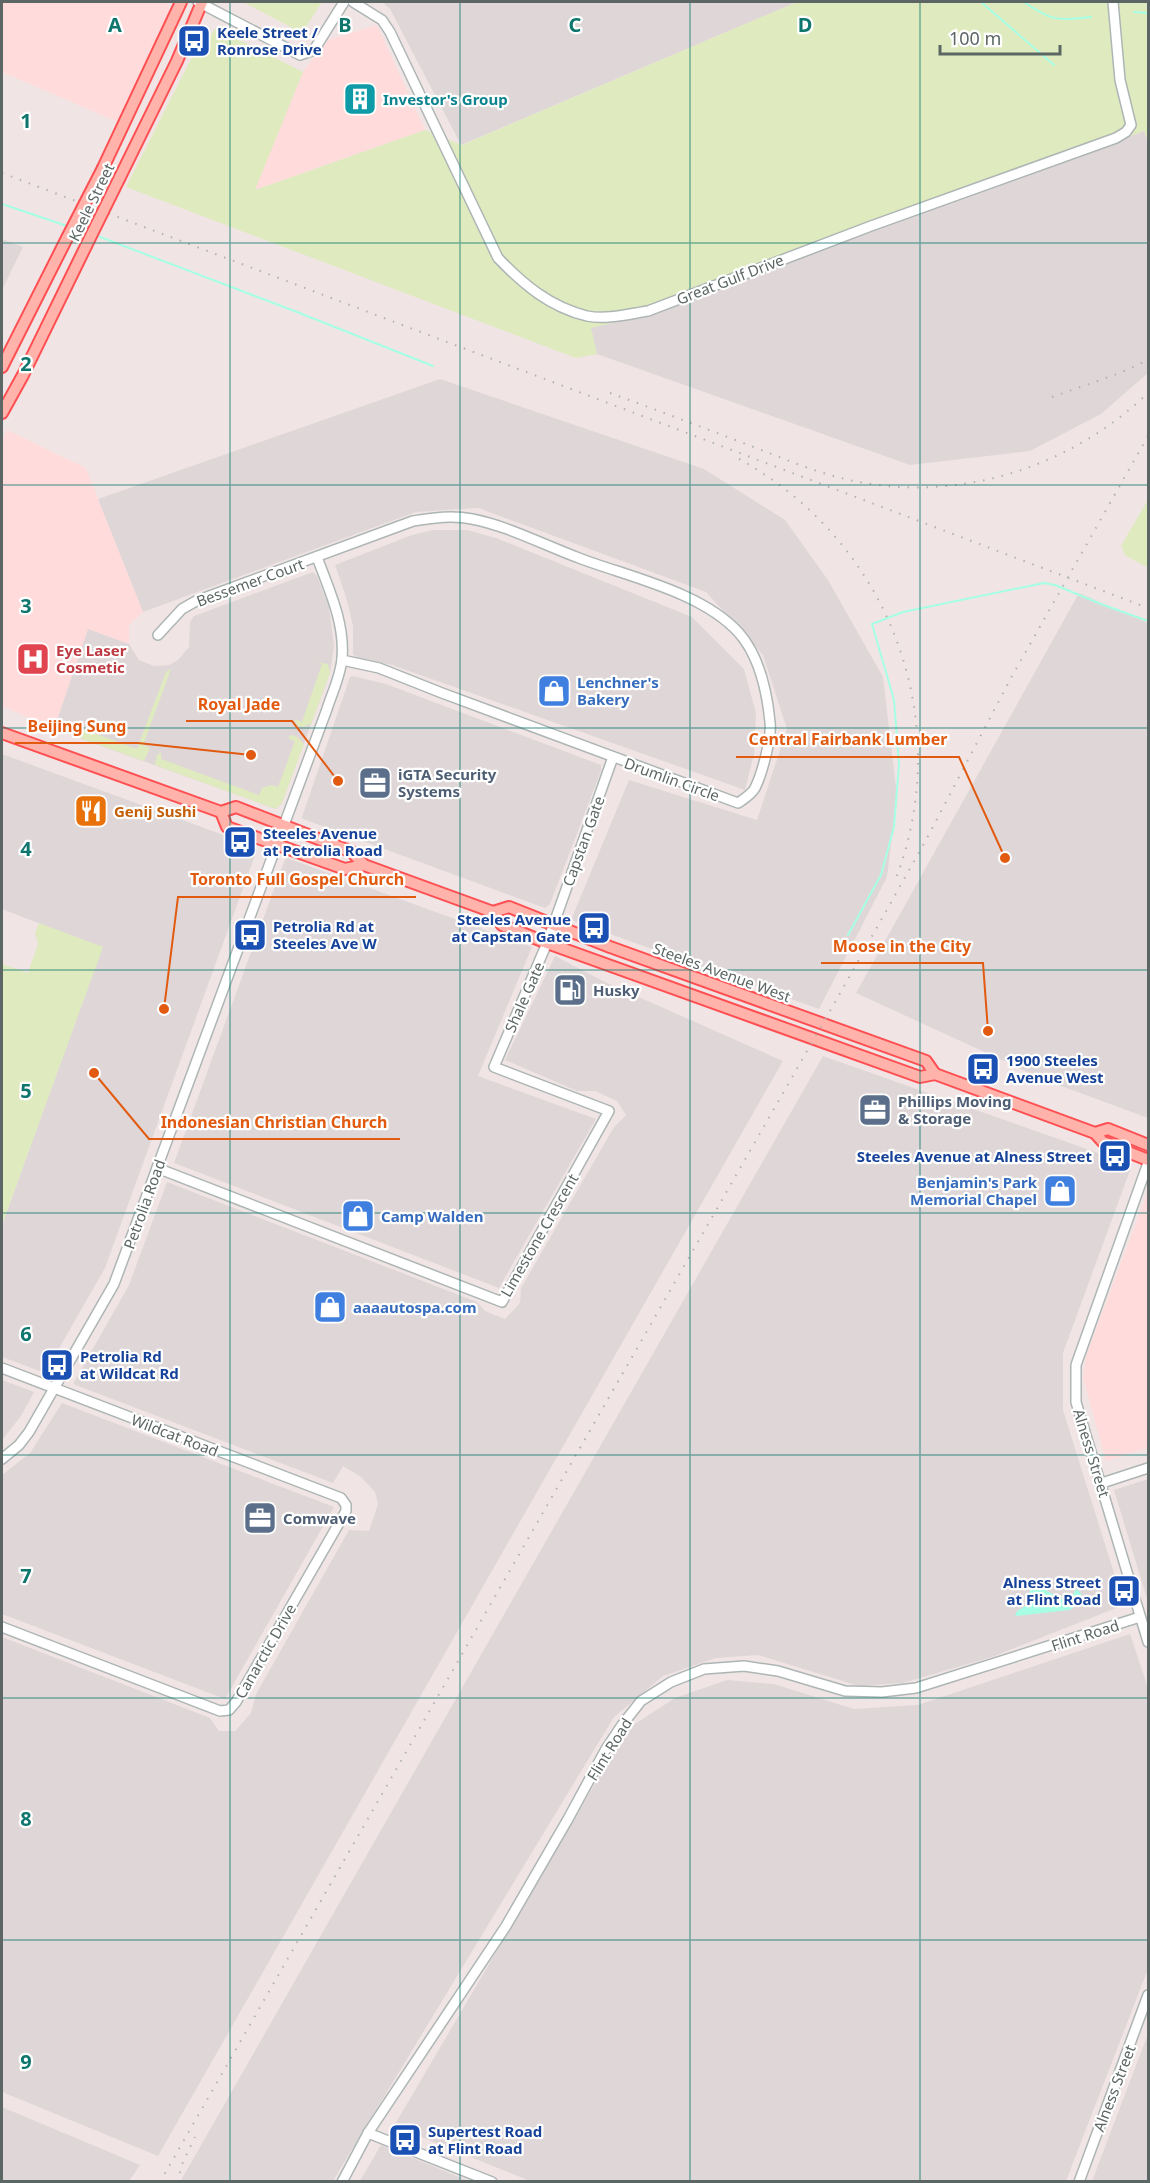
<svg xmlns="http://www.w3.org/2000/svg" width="1150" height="2183" font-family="'Noto Sans',sans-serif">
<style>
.commercial{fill:#ffdcdb}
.industrial{fill:#dfd7d7}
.green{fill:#dfeabf}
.water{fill:#a6ffe4}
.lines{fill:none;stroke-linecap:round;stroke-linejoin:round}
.stream{stroke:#a6ffe4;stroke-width:2}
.minor-casing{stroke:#adb6b5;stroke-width:12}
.major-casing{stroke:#ff4f52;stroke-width:14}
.minor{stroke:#fff;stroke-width:9}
.major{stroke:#ffb3ab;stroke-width:10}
.rail{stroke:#afb2b1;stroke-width:2;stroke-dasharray:1.5 8;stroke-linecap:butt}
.major-bridge-casing{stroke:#ff4f52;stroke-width:14;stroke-linecap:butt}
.major-bridge{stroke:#ffb3ab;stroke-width:10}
.grid{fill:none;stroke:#0f766e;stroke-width:1.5;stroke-opacity:0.55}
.labels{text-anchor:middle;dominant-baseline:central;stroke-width:4.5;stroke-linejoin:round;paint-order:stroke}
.transit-label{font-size:15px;font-weight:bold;fill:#164399;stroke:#fff;text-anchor:start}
.culture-label{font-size:15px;font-weight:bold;fill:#0d838f;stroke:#fff;text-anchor:start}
.street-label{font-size:15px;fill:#5c6765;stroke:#fff}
.health-label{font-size:15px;font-weight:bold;fill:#be3a42;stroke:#fff;text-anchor:start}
.shop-label{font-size:15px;font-weight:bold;fill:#366cbe;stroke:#fff;text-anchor:start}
.service-label{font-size:15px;font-weight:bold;fill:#4e5e75;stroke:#fff;text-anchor:start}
.food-label{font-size:15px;font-weight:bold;fill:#c56008;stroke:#fff;text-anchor:start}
.grid-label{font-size:20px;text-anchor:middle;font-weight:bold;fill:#0f766e;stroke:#fff;stroke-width:4.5;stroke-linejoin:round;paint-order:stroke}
.leader{fill:none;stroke:#e15a10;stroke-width:2}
.callout-dot{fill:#e15a10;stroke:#fff;stroke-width:2}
.callout-label{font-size:16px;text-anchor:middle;font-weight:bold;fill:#e15a10;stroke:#fff;stroke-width:4.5;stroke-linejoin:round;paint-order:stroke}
</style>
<rect width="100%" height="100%" fill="#f0e5e4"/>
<g class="commercial">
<path d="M2,2H168L170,10L118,122L2,72Z"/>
<path d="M377,25L425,130L254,190L303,72L328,40Z"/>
<path d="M7,430L86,468L143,612L129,625V644L88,630L54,729L2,706V441Z"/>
<path d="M1148,1191V1448L1106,1461L1083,1378L1086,1356Z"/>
</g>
<g class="industrial">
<path d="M382,2H797L461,145L390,9Z"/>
<path d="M1144,131L1148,141V373L1101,414L1030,451L910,465L597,354L590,328L645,315Z"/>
<path d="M2,239L23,247L2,290Z"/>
<path d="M440,379L704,469L785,520L828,580L883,677L897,796L887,877L819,1009L571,920L629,780L757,820L787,729L763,655L706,592L478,508L416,512L143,612L98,499Z"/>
<path d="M433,530H467L496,538L692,617L744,669L756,713L754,754L745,790L392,665L356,657L353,654V626L346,597L335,565L412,535Z"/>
<path d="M313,572L317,576L329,607L334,646L330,673L282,803L276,809L54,729L88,629L129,644L139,660L154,666L169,665L178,660L189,647L190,622L194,616Z"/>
<path d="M1079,593L1148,623V1118L1045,1080L856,993Z"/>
<path d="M353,676L386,684L601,765V771L550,904L545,908L303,819L302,817L350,677Z"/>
<path d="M2,754L256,847L257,850L105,1268L45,1373L2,1357V1225L102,948L2,909Z"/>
<path d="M287,858L532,947L478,1076L596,1119L499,1288L174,1163L285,859Z"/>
<path d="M555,956L605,982L783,1061L158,2156L2,2092V1637L210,1718L219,1731H235L251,1713L256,1694L349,1530L369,1531L378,1504L375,1492L361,1477L343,1466L333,1483L73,1384L129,1285L167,1182L477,1302L485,1311L505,1319L520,1303L521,1288L614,1127L626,1115L617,1101L595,1091H577L505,1060Z"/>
<path d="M823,1056L1132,1165L1063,1353V1410L1124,1605L992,1657L903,1683L859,1686L758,1655L716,1658L663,1676L614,1717L333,2181L180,2182Z"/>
<path d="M2,1380L34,1392L21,1416L2,1440Z"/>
<path d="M62,1403L334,1507L225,1699L2,1614V1475L30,1453Z"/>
<path d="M1148,1479V1602L1114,1490Z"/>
<path d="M1130,1634L1148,1688V1969L1066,2181H530L394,2126L627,1729L675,1698L727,1680L774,1684L854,1709L918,1705Z"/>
<path d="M1148,2034V2181H1092Z"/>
<path d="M2,2107L140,2165L129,2181H2Z"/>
<path d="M381,2145L469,2181H360Z"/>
</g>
<g class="green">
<path d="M243,2H322L302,33Z"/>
<path d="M797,2H1148V141L1144,131L645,315L591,328L597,354L576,358L126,187L191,59L216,28L303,72L255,190L425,130L462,145Z"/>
<path d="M1147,501L1148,502V568L1125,555L1121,546Z"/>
<path d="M316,662L328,664L330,673L311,724L303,727L298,726L294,719L302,722L322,664Z"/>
<path d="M171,669L143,745L150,748L144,761L55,729L58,720L137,749L166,672Z"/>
<path d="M291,735L297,737L304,744L282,803L276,809L155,765L157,755L161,752V759L259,795L262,788L271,785L278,787L295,741L288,738Z"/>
<path d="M39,923L103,947L2,1225V964L28,973L38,944L35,933Z"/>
</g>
<path class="water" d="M1035,1585L1069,1602L1076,1589L1080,1592L1082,1596L1073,1608L1069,1610L1015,1616L1017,1611L1027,1605L1030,1590Z"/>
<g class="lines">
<g class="stream">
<path d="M981,2L1054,65"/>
<path d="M1024,2C1052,21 1057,21 1091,17"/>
<path d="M1134,12L1148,13"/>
<path d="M2,204L70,227"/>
<path d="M75,229L87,233"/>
<path d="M95,235L297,312L433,366"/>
<path d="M848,935L881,875L894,827L899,764L894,700L872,624L903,612L1044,583L1055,585L1101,604L1148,621"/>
</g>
<defs>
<g id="minor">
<path d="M198,2L300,55L314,50L344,2"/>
<path d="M353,2L382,20L390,32L498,258C524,285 550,307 587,316C606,320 629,314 648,311L871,226L1116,138L1126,132L1131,125L1120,80L1113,2"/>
<path d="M158,635L182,609L196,601L413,521C433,518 452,515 472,519C508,526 544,545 579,558C629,577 702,592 739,633C760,657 767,691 770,722C772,737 762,774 755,788C752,794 744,799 738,803L442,693L379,668L342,660"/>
<path d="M1148,1163L1076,1365V1402L1148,1642"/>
<path d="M157,1168L502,1302L609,1111L494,1067L547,943L613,757"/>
<path d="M2,1368L341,1498L346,1505V1511L236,1702L229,1710L220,1711L2,1627"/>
<path d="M2,1459L19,1445L29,1432L114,1284L327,709C332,693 341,675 342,658C345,623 329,590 317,557"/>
<path d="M1102,1483L1148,1468"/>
<path d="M368,2133L492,2182"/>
<path d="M342,2182L368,2133L506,1926L568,1819L606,1749L622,1725L641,1701L671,1682L704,1669L744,1666L778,1671L845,1691L882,1692L916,1688L1140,1617"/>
<path d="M1079,2182L1148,1995"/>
</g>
<g id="major">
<path d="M103,168L181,2"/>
<path d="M120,177L177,61L202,2"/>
<path d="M2,367L67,238"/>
<path d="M2,413L23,375L86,246"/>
<path d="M2,733L221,812L236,807L352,852L364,865L493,912L502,925L547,943L920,1077L935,1074L1095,1133L1103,1142L1148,1160"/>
<path d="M221,812L227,827L345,869L364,865"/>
<path d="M493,912L509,907L610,947L926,1061L935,1074"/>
<path d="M1095,1133L1108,1129L1148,1145"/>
</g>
</defs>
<use href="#minor" class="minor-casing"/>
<use href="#major" class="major-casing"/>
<use href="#minor" class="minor"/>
<use href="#major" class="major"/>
<g class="rail">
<path d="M2,173L1148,608"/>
<path d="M610,393C657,410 704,428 751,446C785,459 819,474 854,481C960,503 1071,467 1148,393"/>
<path d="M1052,397L1120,373L1148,360"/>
<path d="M739,459C890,542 957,721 895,881"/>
<path d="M160,2182L834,1004L926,840L1012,676L1148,436"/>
<path d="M177,2182L183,2162L195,2137"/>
</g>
<defs>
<g id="major-bridge">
<path d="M67,238L103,168"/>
<path d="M86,246L120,177"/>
</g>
</defs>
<use href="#major-bridge" class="major-bridge-casing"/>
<use href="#major-bridge" class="major-bridge"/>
</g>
<path class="grid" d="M230,2V2182M460,2V2182M690,2V2182M920,2V2182M2,243H1148M2,485H1148M2,728H1148M2,970H1148M2,1213H1148M2,1455H1148M2,1698H1148M2,1940H1148"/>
<defs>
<symbol id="bus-square" viewBox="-11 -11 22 22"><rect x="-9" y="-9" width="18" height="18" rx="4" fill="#1a4fb4" stroke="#fff"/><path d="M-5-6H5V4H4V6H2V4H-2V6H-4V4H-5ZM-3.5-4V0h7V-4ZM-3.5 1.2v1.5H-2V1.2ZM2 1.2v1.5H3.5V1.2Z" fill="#fff"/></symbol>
<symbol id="building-square" viewBox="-11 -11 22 22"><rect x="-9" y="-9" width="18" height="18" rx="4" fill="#0f9aa8" stroke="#fff"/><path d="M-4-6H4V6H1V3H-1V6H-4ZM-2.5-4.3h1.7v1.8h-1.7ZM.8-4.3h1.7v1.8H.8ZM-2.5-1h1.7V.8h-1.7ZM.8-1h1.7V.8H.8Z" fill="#fff"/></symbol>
<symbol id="hospital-square" viewBox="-11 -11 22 22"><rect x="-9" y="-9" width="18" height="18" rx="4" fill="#e0444e" stroke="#fff"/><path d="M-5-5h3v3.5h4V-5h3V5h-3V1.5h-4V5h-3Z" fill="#fff"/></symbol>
<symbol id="shop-square" viewBox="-11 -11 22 22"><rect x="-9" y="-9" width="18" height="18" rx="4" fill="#3f7fe0" stroke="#fff"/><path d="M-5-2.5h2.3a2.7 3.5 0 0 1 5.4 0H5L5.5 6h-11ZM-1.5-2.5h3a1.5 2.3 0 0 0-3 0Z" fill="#fff"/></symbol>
<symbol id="office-square" viewBox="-11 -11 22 22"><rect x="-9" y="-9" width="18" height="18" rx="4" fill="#5c6f8a" stroke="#fff"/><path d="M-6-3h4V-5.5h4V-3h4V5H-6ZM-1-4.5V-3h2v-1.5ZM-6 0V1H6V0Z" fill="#fff"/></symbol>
<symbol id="restaurant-square" viewBox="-11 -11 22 22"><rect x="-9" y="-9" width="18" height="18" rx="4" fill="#e8710a" stroke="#fff"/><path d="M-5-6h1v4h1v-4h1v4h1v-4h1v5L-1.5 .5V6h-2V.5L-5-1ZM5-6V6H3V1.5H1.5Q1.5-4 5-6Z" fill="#fff"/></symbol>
<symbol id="fuel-square" viewBox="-11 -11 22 22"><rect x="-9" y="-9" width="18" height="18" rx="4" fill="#5c6f8a" stroke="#fff"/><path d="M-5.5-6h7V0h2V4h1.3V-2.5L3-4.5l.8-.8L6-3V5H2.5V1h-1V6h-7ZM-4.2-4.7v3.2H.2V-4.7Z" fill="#fff"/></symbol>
</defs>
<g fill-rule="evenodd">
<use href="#bus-square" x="175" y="22" width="38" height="38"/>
<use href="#building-square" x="341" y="80" width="38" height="38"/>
<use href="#hospital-square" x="14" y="640" width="38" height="38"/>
<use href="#shop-square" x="535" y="672" width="38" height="38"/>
<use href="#office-square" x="356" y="764" width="38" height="38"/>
<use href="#restaurant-square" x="72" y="792" width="38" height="38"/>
<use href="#bus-square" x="221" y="823" width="38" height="38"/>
<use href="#bus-square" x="575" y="909" width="38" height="38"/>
<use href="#bus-square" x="231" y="916" width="38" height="38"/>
<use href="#fuel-square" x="551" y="971" width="38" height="38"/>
<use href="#bus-square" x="964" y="1050" width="38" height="38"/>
<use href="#office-square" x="856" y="1091" width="38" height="38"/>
<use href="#bus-square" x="1096" y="1137" width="38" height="38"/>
<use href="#shop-square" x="1041" y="1172" width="38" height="38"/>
<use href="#shop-square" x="339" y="1197" width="38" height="38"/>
<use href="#shop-square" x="311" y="1288" width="38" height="38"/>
<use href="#bus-square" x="38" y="1346" width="38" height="38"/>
<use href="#office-square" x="241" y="1499" width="38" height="38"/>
<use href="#bus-square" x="1105" y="1572" width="38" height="38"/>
<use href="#bus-square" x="386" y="2121" width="38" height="38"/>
</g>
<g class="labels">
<g class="transit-label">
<text x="217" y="32">Keele Street /<tspan x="217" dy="17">Ronrose Drive</tspan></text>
<text x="263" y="833">Steeles Avenue<tspan x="263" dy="17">at Petrolia Road</tspan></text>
<text x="571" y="919" text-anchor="end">Steeles Avenue<tspan x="571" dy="17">at Capstan Gate</tspan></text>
<text x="273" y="926">Petrolia Rd at<tspan x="273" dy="17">Steeles Ave W</tspan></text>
<text x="1006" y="1060">1900 Steeles<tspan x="1006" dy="17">Avenue West</tspan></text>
<text x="1092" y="1156" text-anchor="end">Steeles Avenue at Alness Street</text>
<text x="80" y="1356">Petrolia Rd<tspan x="80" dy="17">at Wildcat Rd</tspan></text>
<text x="1101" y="1582" text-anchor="end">Alness Street<tspan x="1101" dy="17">at Flint Road</tspan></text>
<text x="428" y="2131">Supertest Road<tspan x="428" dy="17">at Flint Road</tspan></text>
</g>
<g class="culture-label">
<text x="383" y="99">Investor's Group</text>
</g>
<g class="street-label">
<text transform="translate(91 202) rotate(-64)">Keele Street</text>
<text transform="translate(730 279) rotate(-21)">Great Gulf Drive</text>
<text transform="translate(250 582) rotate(-20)">Bessemer Court</text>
<text transform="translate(672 779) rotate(20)">Drumlin Circle</text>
<text transform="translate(583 841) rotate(-70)">Capstan Gate</text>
<text transform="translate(722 972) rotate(20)">Steeles Avenue West</text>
<text transform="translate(524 997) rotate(-66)">Shale Gate</text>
<text transform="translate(144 1204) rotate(-70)">Petrolia Road</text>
<text transform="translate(539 1235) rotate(-60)">Limestone Crescent</text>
<text transform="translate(175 1435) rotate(21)">Wildcat Road</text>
<text transform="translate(1092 1453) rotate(73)">Alness Street</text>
<text transform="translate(1085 1635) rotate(-18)">Flint Road</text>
<text transform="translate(265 1651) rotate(-60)">Canarctic Drive</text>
<text transform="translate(609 1749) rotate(-58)">Flint Road</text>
<text transform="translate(1114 2088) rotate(-69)">Alness Street</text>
</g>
<g class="health-label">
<text x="56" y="650">Eye Laser<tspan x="56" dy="17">Cosmetic</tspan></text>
</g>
<g class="shop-label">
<text x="577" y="682">Lenchner's<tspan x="577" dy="17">Bakery</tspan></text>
<text x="1037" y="1182" text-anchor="end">Benjamin's Park<tspan x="1037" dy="17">Memorial Chapel</tspan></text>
<text x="381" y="1216">Camp Walden</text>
<text x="353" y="1307">aaaautospa.com</text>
</g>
<g class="service-label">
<text x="398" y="774">iGTA Security<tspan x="398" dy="17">Systems</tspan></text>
<text x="593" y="990">Husky</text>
<text x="898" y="1101">Phillips Moving<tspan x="898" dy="17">&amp; Storage</tspan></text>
<text x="283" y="1518">Comwave</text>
</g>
<g class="food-label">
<text x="114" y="811">Genij Sushi</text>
</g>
</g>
<g class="grid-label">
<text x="115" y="32">A</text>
<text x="345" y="32">B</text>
<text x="575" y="32">C</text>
<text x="805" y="32">D</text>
<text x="26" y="128">1</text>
<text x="26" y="371">2</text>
<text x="26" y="613">3</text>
<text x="26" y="856">4</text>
<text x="26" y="1098">5</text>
<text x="26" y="1341">6</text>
<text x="26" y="1583">7</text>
<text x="26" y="1826">8</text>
<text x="26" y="2069">9</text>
</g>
<path class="leader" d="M338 781L292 721H186M251 755L138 743H15M1005 858L959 757H736M164 1009L178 897H416M988 1031L983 963H821M94 1073L149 1139H400"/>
<g class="callout-dot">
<circle cx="338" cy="781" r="6"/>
<circle cx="251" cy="755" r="6"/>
<circle cx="1005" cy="858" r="6"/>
<circle cx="164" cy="1009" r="6"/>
<circle cx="988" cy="1031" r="6"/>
<circle cx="94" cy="1073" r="6"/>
</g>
<g class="callout-label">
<text x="239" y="710">Royal Jade</text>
<text x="77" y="732">Beijing Sung</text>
<text x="848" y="745">Central Fairbank Lumber</text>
<text x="297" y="885">Toronto Full Gospel Church</text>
<text x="902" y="952">Moose in the City</text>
<text x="274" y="1128">Indonesian Christian Church</text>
</g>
<rect width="1150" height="2183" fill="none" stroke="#5c6765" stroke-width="6"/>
<path d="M940 45v9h120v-9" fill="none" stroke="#5c6765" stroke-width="3"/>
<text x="949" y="45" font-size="18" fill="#5c6765" stroke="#ffffff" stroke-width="4.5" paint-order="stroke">100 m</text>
</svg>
